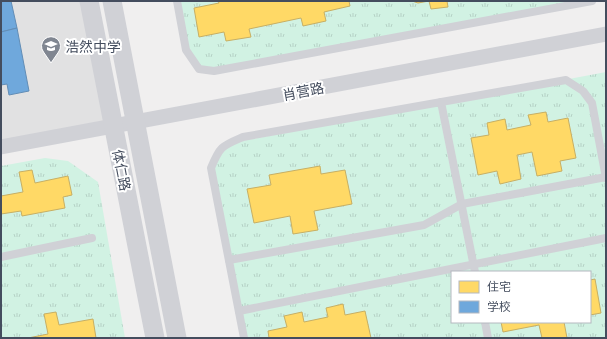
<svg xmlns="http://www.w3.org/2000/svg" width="607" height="339" font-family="'Titillium Web','Noto Sans SC',sans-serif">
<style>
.education{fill:#e1e1e2}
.grass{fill:url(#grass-tufts);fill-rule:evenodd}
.homes{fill:#ffd966;stroke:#c7af64}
.schools{fill:#6fa8dc;stroke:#628db6}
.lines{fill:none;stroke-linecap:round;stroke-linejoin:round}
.service{stroke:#d0d1d6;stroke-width:8}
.minor{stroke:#d0d1d6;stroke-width:15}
.tertiary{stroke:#d0d1d6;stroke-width:19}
.labels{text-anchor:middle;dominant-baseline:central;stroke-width:4;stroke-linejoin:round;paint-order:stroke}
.poi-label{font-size:14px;fill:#444d5e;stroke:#fff;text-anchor:start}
.street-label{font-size:14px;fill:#444d5e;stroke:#fff}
</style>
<defs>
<pattern id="grass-tufts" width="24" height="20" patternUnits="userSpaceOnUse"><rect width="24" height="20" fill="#d1f2e3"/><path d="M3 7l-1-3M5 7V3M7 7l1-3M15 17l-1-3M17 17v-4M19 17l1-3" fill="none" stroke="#b5d1c5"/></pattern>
</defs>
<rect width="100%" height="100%" fill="#f0efef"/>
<path class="education" d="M1,1H89L113,125L1,147Z"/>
<g class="grass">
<path d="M177,1H593L214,71L199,69L186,50Z"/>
<path d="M606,72V338H244L211,168L226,144ZM452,272H590V322H452Z"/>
<path d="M45,158L68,161L98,182L125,338H1V166Z"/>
</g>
<g class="homes">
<path d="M218,1H349L350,6L324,12L326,21L303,26L301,18L249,29L251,37L226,41L224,32L199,37L194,8L219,3Z"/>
<path d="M412,1H447L448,7L431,9L429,1L418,3Z"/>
<path d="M546,112L548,122L568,118L576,158L560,161L562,171L537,176L532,152L517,155L521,179L500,184L497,171L478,175L471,138L489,135L487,123L505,119L507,130L531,125L528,115Z"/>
<path d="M320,166L321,174L345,170L352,204L314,211L318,230L293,234L290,216L254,223L247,189L271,185L269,175Z"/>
<path d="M32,170L35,183L68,176L72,195L63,197L65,208L22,216L21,211L1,214V196L23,192L19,172Z"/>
<path d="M595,279L601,313L590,315V280Z"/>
<path d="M343,304L345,315L365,311L371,338H269L268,331L287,327L284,316L302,312L304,322L328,317L326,308Z"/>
<path d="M56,312L59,325L93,319L96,338H28L48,334L44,314Z"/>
<path d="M501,322H564L567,338H542L539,325L503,332Z"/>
</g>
<g class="schools">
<path d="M1,1H11L17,28L1,32Z"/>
<path d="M17,28L29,91L9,95L7,84L1,85V32Z"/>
</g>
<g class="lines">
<g class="service">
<path d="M177,1L186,50L199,69L214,71L592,1"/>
<path d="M441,102L475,272"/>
<path d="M1,257L92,238"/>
<path d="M229,260L424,225L462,204L606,177"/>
<path d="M239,311L606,238"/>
<path d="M485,322L488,338"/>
<path d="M244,338L211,168C220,146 222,146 243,137L566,80L583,91L592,103L606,178"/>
</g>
<path class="minor" d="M1,147L606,34"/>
<g class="tertiary">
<path d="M89,1L155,338"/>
<path d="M112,1L177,338"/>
</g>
</g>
<defs>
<symbol id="school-pin" viewBox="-11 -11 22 30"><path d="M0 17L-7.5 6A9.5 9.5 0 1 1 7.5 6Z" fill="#808691" stroke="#fff"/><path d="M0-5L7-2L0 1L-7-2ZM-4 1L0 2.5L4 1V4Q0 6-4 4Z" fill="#fff"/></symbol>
</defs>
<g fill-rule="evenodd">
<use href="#school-pin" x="40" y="35" width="22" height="30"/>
</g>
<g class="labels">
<g class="poi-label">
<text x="65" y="46">浩然中学</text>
</g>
<g class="street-label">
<text transform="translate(303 91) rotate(-11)">肖营路</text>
<text transform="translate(122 170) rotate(79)">体仁路</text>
</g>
</g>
<rect width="607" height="339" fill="none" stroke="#444d5e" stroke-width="4"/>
<rect x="451" y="271" width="140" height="52" fill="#ffffff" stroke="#b4b8bf"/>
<rect x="459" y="281" width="20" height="12" fill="#ffd966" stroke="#b4b8bf"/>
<text x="487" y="291" font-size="12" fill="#444d5e">住宅</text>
<rect x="459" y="301" width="20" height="12" fill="#6fa8dc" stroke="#b4b8bf"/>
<text x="487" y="311" font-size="12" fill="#444d5e">学校</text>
</svg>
